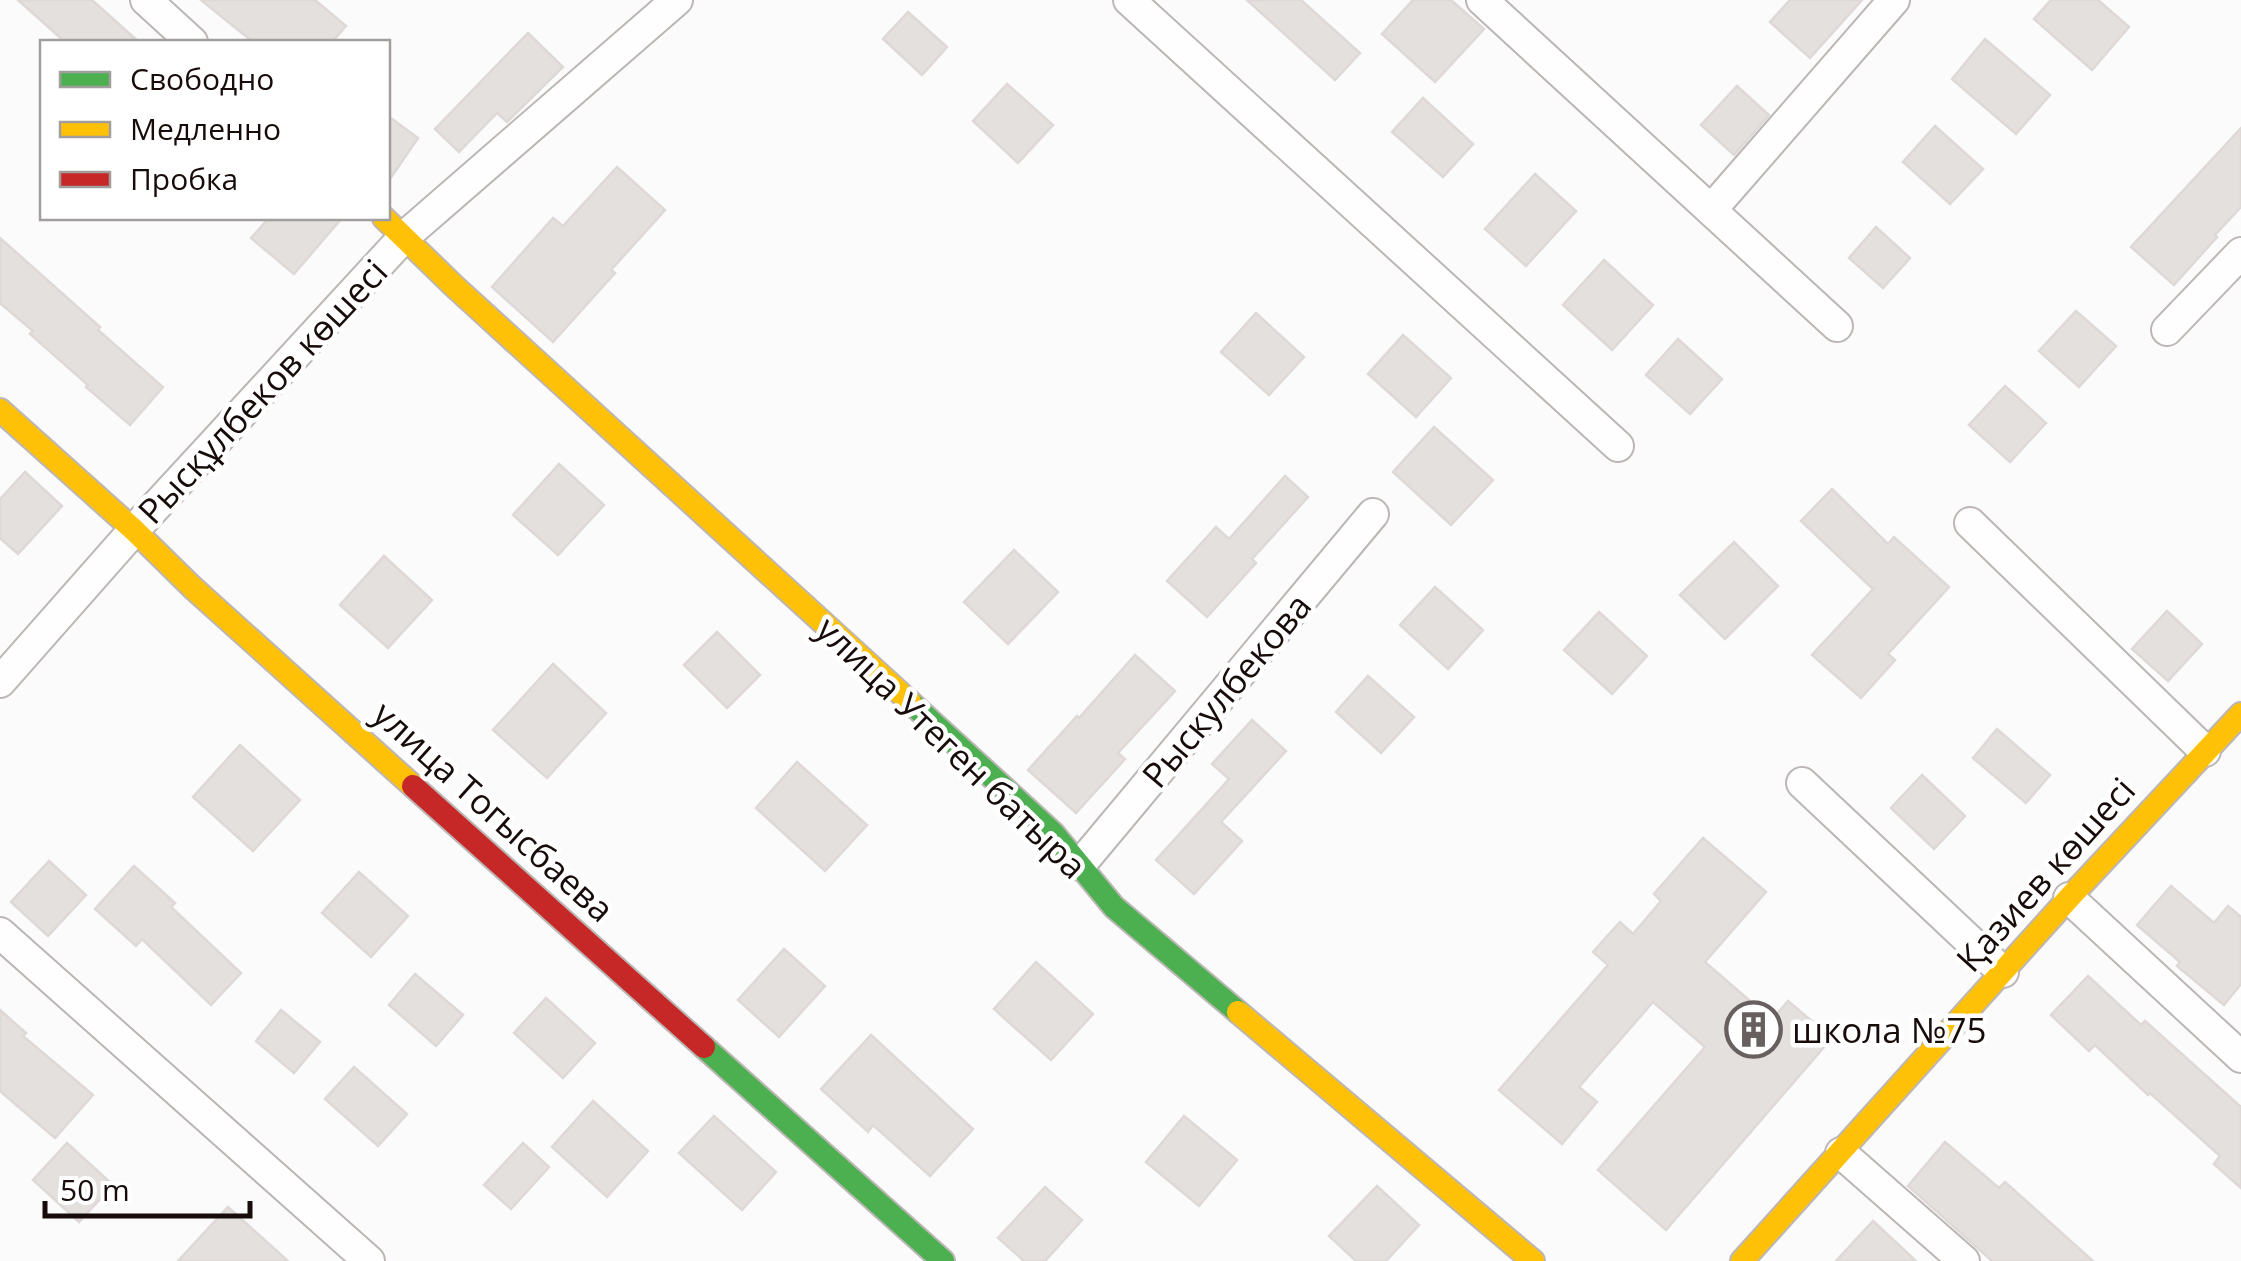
<svg xmlns="http://www.w3.org/2000/svg" width="2241" height="1261" font-family="'Open Sans',sans-serif">
<style>
.building{fill:#e4e0de;stroke:#ded8d7;stroke-width:2.5}
.lines{fill:none;stroke-linecap:round;stroke-linejoin:round}
.street-casing{stroke:#bcb6b5;stroke-width:34}
.fast-casing{stroke:#bcb6b5;stroke-width:26}
.slow-casing{stroke:#bcb6b5;stroke-width:26}
.jam-casing{stroke:#bcb6b5;stroke-width:26}
.street{stroke:#fefefe;stroke-width:30}
.fast{stroke:#4caf50;stroke-width:22}
.slow{stroke:#ffc107;stroke-width:22}
.jam{stroke:#c62828;stroke-width:22}
.labels{text-anchor:middle;dominant-baseline:central;stroke-width:9;stroke-linejoin:round;paint-order:stroke}
.street-label{font-size:35px;fill:#170c0a;stroke:#fff}
.poi-label{font-size:35px;fill:#170c0a;stroke:#fff;text-anchor:start}
</style>
<rect width="100%" height="100%" fill="#fbfbfb"/>
<g class="building">
<path d="M18,0H92L139,42H65Z"/>
<path d="M201,0H315L346,26L332,42H253Z"/>
<path d="M1247,0H1301L1360,53L1335,80Z"/>
<path d="M1413,0H1451L1484,29L1435,82L1382,34Z"/>
<path d="M1790,0H1862L1810,58L1770,22Z"/>
<path d="M2051,0H2098L2129,27L2092,70L2034,19Z"/>
<path d="M908,12L947,47L922,75L883,39Z"/>
<path d="M528,33L563,67L507,122L497,113L459,152L435,129Z"/>
<path d="M1985,39L2050,95L2016,134L1952,79Z"/>
<path d="M1007,84L1053,125L1018,163L973,121Z"/>
<path d="M1737,86L1769,115L1734,155L1701,125Z"/>
<path d="M1423,98L1473,144L1443,177L1392,132Z"/>
<path d="M388,116L418,138L388,182Z"/>
<path d="M1935,126L1983,169L1950,204L1903,162Z"/>
<path d="M2241,128V207L2215,235L2217,237L2174,285L2131,247Z"/>
<path d="M617,167L665,210L611,270L615,273L553,342L492,287L553,218L563,226Z"/>
<path d="M1535,174L1576,211L1526,266L1485,229Z"/>
<path d="M269,218H342L294,274L251,238Z"/>
<path d="M1876,227L1910,258L1883,288L1849,258Z"/>
<path d="M0,238L100,327L98,330L163,387L130,425L86,387L88,385L30,334L33,331L0,303Z"/>
<path d="M1604,260L1653,305L1612,350L1563,305Z"/>
<path d="M2076,311L2116,346L2079,387L2039,351Z"/>
<path d="M1256,313L1304,357L1269,395L1221,352Z"/>
<path d="M1403,335L1451,378L1416,417L1368,374Z"/>
<path d="M1678,339L1722,379L1690,414L1646,375Z"/>
<path d="M2005,386L2046,423L2010,462L1969,425Z"/>
<path d="M1434,427L1493,480L1451,525L1393,472Z"/>
<path d="M559,464L604,505L558,555L513,515Z"/>
<path d="M25,472L62,506L18,554L0,538V499Z"/>
<path d="M1285,476L1308,497L1252,559L1256,563L1207,617L1167,581L1216,527L1229,539Z"/>
<path d="M1832,489L1888,544L1894,537L1949,587L1888,654L1895,660L1861,698L1812,655L1873,589L1801,521Z"/>
<path d="M1734,542L1778,586L1725,639L1680,595Z"/>
<path d="M1014,550L1058,592L1008,644L964,602Z"/>
<path d="M384,556L432,600L388,648L340,605Z"/>
<path d="M1435,587L1483,630L1448,669L1400,625Z"/>
<path d="M2167,611L2202,644L2168,681L2132,649Z"/>
<path d="M1599,612L1647,656L1612,694L1564,650Z"/>
<path d="M717,632L760,675L727,708L684,665Z"/>
<path d="M1135,655L1175,691L1118,753L1125,759L1076,813L1028,770L1077,716L1079,718Z"/>
<path d="M553,664L606,713L547,778L493,730Z"/>
<path d="M1368,676L1414,717L1381,753L1336,712Z"/>
<path d="M1252,720L1286,751L1221,822L1242,841L1194,894L1156,860L1229,779L1212,764Z"/>
<path d="M1997,729L2050,775L2026,803L1973,758Z"/>
<path d="M240,745L300,800L253,851L193,797Z"/>
<path d="M797,762L867,825L825,871L756,808Z"/>
<path d="M1922,775L1965,816L1934,849L1891,808Z"/>
<path d="M1703,838L1766,892L1705,962L1772,1020L1788,1001L1832,1038L1666,1230L1598,1170L1705,1047L1653,1002L1579,1087L1597,1102L1562,1144L1499,1090L1608,965L1593,952L1620,922L1633,934L1661,901L1654,894Z"/>
<path d="M49,861L86,895L48,936L11,902Z"/>
<path d="M134,866L175,903L171,907L241,973L211,1005L142,939L136,946L95,909Z"/>
<path d="M359,872L408,916L371,957L322,913Z"/>
<path d="M2171,886L2214,923L2228,906L2241,917V984L2224,1005L2177,966L2180,962L2137,925Z"/>
<path d="M784,949L825,986L779,1037L738,1000Z"/>
<path d="M1036,962L1093,1014L1051,1060L994,1009Z"/>
<path d="M415,974L463,1015L436,1046L389,1005Z"/>
<path d="M2088,976L2141,1025L2145,1021L2241,1107V1188L2214,1164L2220,1156L2150,1093L2148,1095L2095,1045L2089,1051L2051,1015Z"/>
<path d="M546,998L595,1043L563,1078L514,1033Z"/>
<path d="M0,1010L26,1033L23,1036L93,1095L55,1138L0,1091Z"/>
<path d="M281,1010L320,1042L294,1073L256,1041Z"/>
<path d="M871,1035L973,1129L930,1176L873,1125L868,1132L821,1089Z"/>
<path d="M354,1067L407,1114L378,1146L325,1099Z"/>
<path d="M593,1101L648,1151L607,1197L552,1147Z"/>
<path d="M714,1116L776,1172L742,1210L679,1153Z"/>
<path d="M1184,1116L1237,1160L1199,1206L1146,1162Z"/>
<path d="M1945,1142L1999,1188L2005,1182L2093,1261H1992L1908,1186Z"/>
<path d="M67,1143L113,1185L79,1222L33,1180Z"/>
<path d="M523,1143L549,1167L511,1209L484,1185Z"/>
<path d="M1377,1186L1419,1225L1386,1261H1356L1329,1236Z"/>
<path d="M1045,1187L1082,1220L1045,1261H1024L998,1238Z"/>
<path d="M228,1207L288,1261H178Z"/>
<path d="M1873,1221L1916,1261H1836Z"/>
</g>
<g class="lines">
<defs>
<g id="street">
<path d="M146,0L192,42"/>
<path d="M1129,0L1618,446"/>
<path d="M1482,0L1837,326"/>
<path d="M1711,210L1894,0"/>
<path d="M2167,330L2241,253"/>
<path d="M1970,523L2205,751"/>
<path d="M0,682L134,530L404,237L677,0"/>
<path d="M1802,783L2003,972"/>
<path d="M1080,865L1373,514"/>
<path d="M2069,898L2241,1057"/>
<path d="M0,933L369,1261"/>
<path d="M1841,1153L1964,1261"/>
</g>
<g id="fast">
<path d="M910,702L1053,833L1114,907L1238,1012"/>
<path d="M704,1047L943,1261"/>
</g>
<g id="slow">
<path d="M384,218L454,286L910,702"/>
<path d="M0,410L134,530L192,587L413,786"/>
<path d="M1238,1012L1533,1261"/>
<path d="M1742,1261L2069,898L2241,714"/>
</g>
<path id="jam" d="M413,786L704,1047"/>
</defs>
<use href="#street" class="street-casing"/>
<use href="#fast" class="fast-casing"/>
<use href="#slow" class="slow-casing"/>
<use href="#jam" class="jam-casing"/>
<use href="#street" class="street"/>
<use href="#fast" class="fast"/>
<use href="#slow" class="slow"/>
<use href="#jam" class="jam"/>
</g>
<defs>
<symbol id="building-ring" viewBox="-11 -11 22 22"><circle r="9.5" fill="#fff" stroke="#67605e" stroke-width="1.5"/><path d="M-4-6H4V6H1V3H-1V6H-4ZM-2.5-4.3h1.7v1.8h-1.7ZM.8-4.3h1.7v1.8H.8ZM-2.5-1h1.7V.8h-1.7ZM.8-1h1.7V.8H.8Z" fill="#67605e"/></symbol>
</defs>
<g fill-rule="evenodd">
<use href="#building-ring" x="1722" y="998" width="63" height="63"/>
</g>
<g class="labels">
<g class="street-label">
<text transform="translate(262 391) rotate(-47)">Рысқұлбеков көшесі</text>
<text transform="translate(1226 690) rotate(-50)">Рыскулбекова</text>
<text transform="translate(952 747) rotate(44)">улица Утеген батыра</text>
<text transform="translate(494 811) rotate(42)">улица Тогысбаева</text>
<text transform="translate(2045 874) rotate(-48)">Қазиев көшесі</text>
</g>
<g class="poi-label">
<text x="1792" y="1029">школа №75</text>
</g>
</g>
<rect x="40" y="40" width="350" height="180" fill="#ffffff" stroke="#a29e9d" stroke-width="2.5"/>
<rect x="60" y="72" width="50" height="15" fill="#4caf50" stroke="#a29e9d" stroke-width="2.5"/>
<text x="130" y="90" font-size="30" fill="#170c0a">Свободно</text>
<rect x="60" y="122" width="50" height="15" fill="#ffc107" stroke="#a29e9d" stroke-width="2.5"/>
<text x="130" y="140" font-size="30" fill="#170c0a">Медленно</text>
<rect x="60" y="172" width="50" height="15" fill="#c62828" stroke="#a29e9d" stroke-width="2.5"/>
<text x="130" y="190" font-size="30" fill="#170c0a">Пробка</text>
<path d="M45 1201v15h205v-15" fill="none" stroke="#170c0a" stroke-width="5"/>
<text x="60" y="1201" font-size="30" fill="#170c0a" stroke="#ffffff" stroke-width="8" paint-order="stroke">50 m</text>
</svg>
